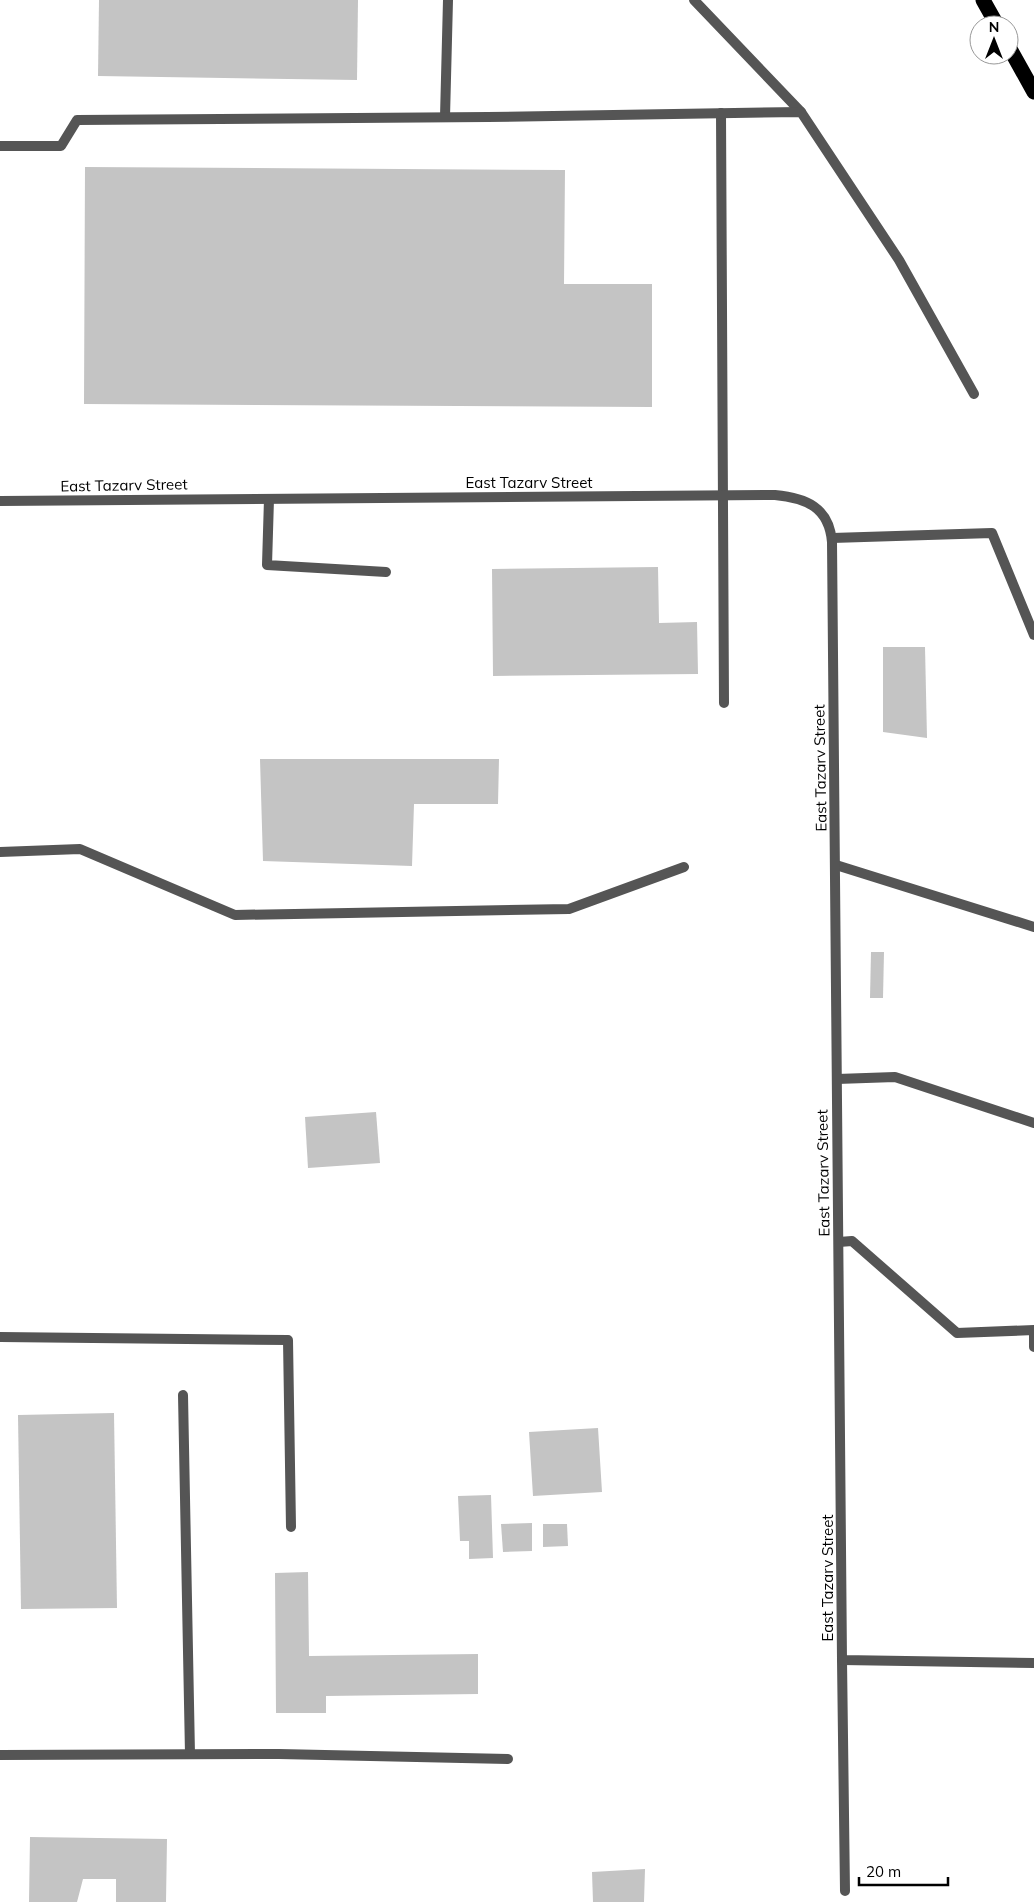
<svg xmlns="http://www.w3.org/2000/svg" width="1034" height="1902" font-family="Mulish,sans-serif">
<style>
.building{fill:#c4c4c4}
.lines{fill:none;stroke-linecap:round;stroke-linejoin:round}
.lane{stroke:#555;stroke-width:10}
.street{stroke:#555;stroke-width:10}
.highway{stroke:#000;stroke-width:15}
.labels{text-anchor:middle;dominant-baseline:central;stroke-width:4;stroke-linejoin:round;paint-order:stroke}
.street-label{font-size:15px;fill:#000;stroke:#fff}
</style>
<rect width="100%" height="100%" fill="#fff"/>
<g class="building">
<path d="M99,0H358L357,80L98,76Z"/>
<path d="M85,167L565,170L564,284H652V407L84,404Z"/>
<path d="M658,567L659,623L697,622L698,674L493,676L492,569Z"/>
<path d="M883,647H925L927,738L883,732Z"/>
<path d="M260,759H499L498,804H414L412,866L263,861Z"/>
<path d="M871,952H884L883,998H870Z"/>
<path d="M376,1112L380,1163L308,1168L305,1117Z"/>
<path d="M114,1413L117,1608L21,1609L18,1415Z"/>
<path d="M598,1428L602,1492L533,1496L529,1432Z"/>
<path d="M491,1495L493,1558L469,1559V1541H460L458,1496Z"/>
<path d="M532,1523V1551L503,1552L501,1524Z"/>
<path d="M543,1524H567L568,1546L543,1547Z"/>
<path d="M308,1572L309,1656L478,1654V1694L326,1696V1713H276L275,1573Z"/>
<path d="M30,1837L167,1839L166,1902H116V1879H83L77,1902H29Z"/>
<path d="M645,1869L644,1902H593L592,1872Z"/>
</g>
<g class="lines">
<g class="lane">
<path d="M694,0L801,112"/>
<path d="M721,113L724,703"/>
<path d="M445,117L448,0"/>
<path d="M0,146H61L77,120L488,117L801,112L899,260L974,394"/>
<path d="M269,499L267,565L386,572"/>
<path d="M832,538L992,533L1034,635"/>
<path d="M0,852L80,849L235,915L569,909L684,867"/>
<path d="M836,865L1034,927"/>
<path d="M837,1079L895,1077L1034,1123"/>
<path d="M839,1242L852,1241L957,1333L1034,1330V1347"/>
<path d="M0,1337L288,1340L291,1527"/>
<path d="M183,1395L190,1754"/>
<path d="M842,1660L845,1891"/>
<path d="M0,1755L279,1754L508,1759"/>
</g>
<path class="street" d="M0,501L775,495C806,498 829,507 832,542L842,1660L1034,1663"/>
<g class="highway">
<path d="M983,0L997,25"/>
<path d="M1009,47L1034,92"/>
</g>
</g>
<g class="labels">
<g class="street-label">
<text x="529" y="482">East Tazarv Street</text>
<text transform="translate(124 485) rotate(-1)">East Tazarv Street</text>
<text transform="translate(820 768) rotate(-91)">East Tazarv Street</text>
<text transform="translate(823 1173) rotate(-91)">East Tazarv Street</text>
<text transform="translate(827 1578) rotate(-90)">East Tazarv Street</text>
</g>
</g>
<g transform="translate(994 40)"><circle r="24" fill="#ffffff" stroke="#999999"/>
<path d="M0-4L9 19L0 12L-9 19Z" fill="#000000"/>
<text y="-8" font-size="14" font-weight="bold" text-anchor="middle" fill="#000000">N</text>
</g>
<path d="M859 1877v8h89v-8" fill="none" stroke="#000000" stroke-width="2.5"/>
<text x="866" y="1877" font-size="15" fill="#000000" stroke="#ffffff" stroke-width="4" paint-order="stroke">20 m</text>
</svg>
